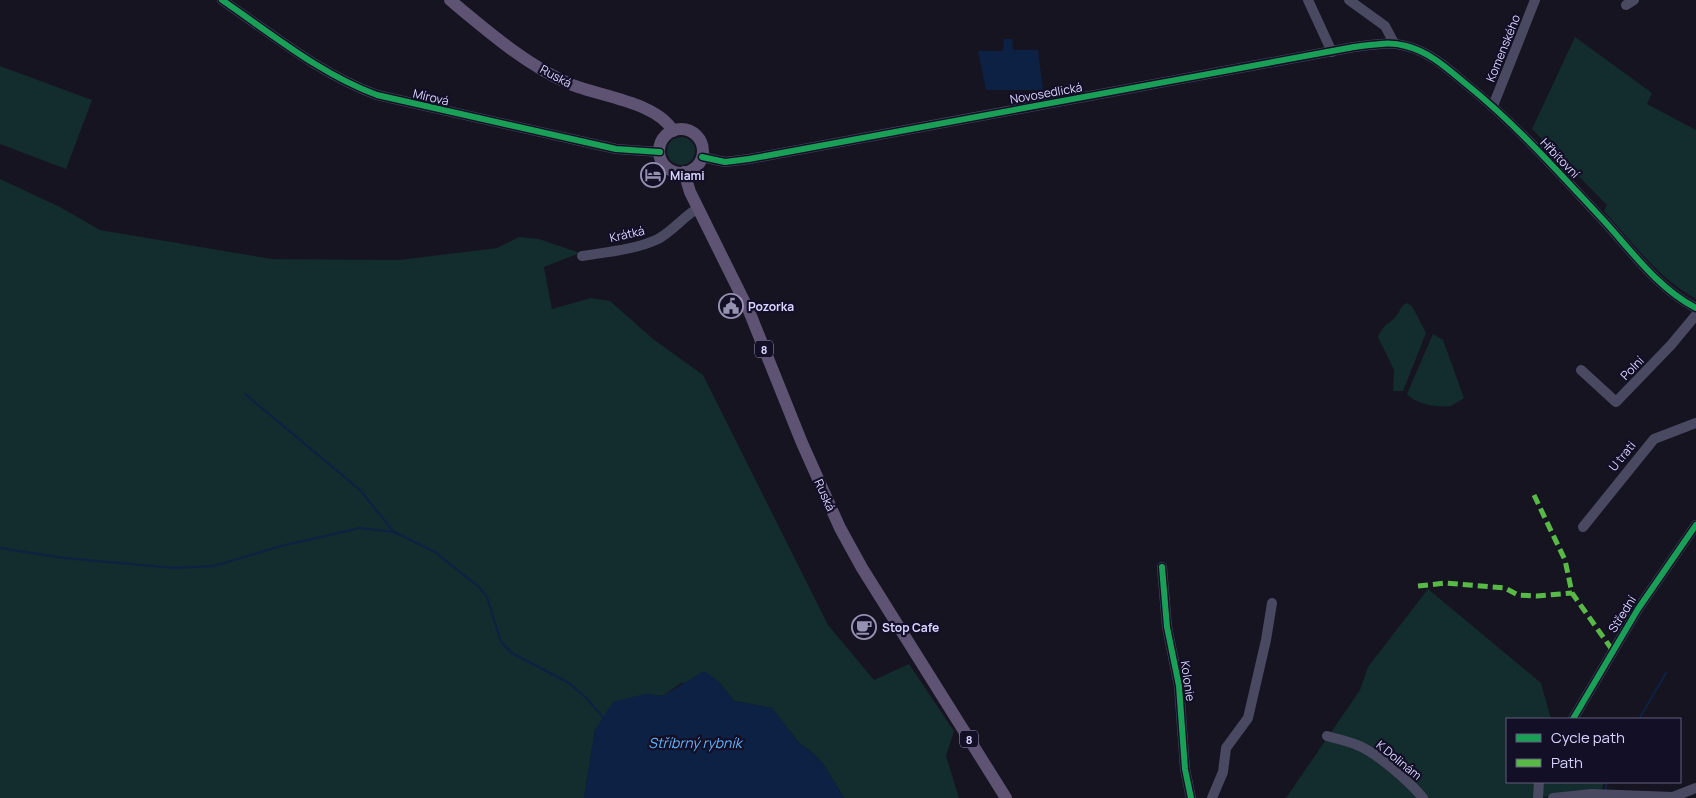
<svg xmlns="http://www.w3.org/2000/svg" width="1696" height="798" font-family="Manrope,sans-serif">
<style>
.green{fill:#132c2d}
.water{fill:#0d2144}
.lines{fill:none;stroke-linecap:round;stroke-linejoin:round}
.stream{stroke:#0d2144;stroke-width:2}
.minor{stroke:#4a4962;stroke-width:10}
.major{stroke:#5e5373;stroke-width:12}
.quiet{stroke:#58b947;stroke-width:5;stroke-dasharray:10 5;stroke-linecap:butt}
.cycleway-casing{stroke:#130f26;stroke-width:9}
.cycleway{stroke:#1a9f57;stroke-width:6}
.labels{text-anchor:middle;dominant-baseline:central;stroke-width:4.5;stroke-linejoin:round;paint-order:stroke}
.shield{fill:#130f26;stroke:#9e99be;stroke-width:1}
.shield-label{font-size:11px;font-weight:bold;fill:#d9d4ff}
.street-label{font-size:12px;fill:#d9d4ff;stroke:#130f26}
.poi-label{font-size:12px;font-weight:bold;fill:#d9d4ff;stroke:#130f26;text-anchor:start}
.water-label{font-size:14px;font-style:italic;fill:#62b6ff;stroke:#130f26}
</style>
<rect width="100%" height="100%" fill="#161421"/>
<g class="green">
<path d="M1575,37L1652,93L1647,104L1696,130V299C1659,279 1632,242 1604,211L1607,205L1532,129Z"/>
<path d="M0,66L92,100L66,169L0,144Z"/>
<circle cx="681" cy="151" r="14"/>
<path d="M0,179L60,207L100,230L272,259L399,260L497,248L519,237L539,239L580,253L544,267L552,309L591,298L610,301L653,339L703,375L828,625L874,680L909,664L954,731L946,756L959,798H844L824,765L813,753L799,743L772,708L734,701L718,681L681,683L663,696L645,694L595,730L584,798H0Z"/>
<path d="M1407,303L1412,306L1426,333L1403,391H1393L1394,370L1378,337C1384,323 1389,325 1397,315C1401,310 1400,306 1407,303Z"/>
<path d="M1433,334L1443,340L1464,398C1460,400 1454,405 1450,406C1438,408 1415,404 1407,394Z"/>
<path d="M1428,589L1541,683L1551,719H1507V782H1604L1602,789L1537,798H1286L1360,690L1368,667Z"/>
</g>
<g class="water">
<path d="M1004,39H1012L1013,50H1038L1043,90H986L978,51H1003Z"/>
<path d="M704,671L718,681L734,701L772,708L799,743L813,753L824,765L844,798H584L595,730L613,702L645,694L663,696Z"/>
</g>
<g class="lines">
<g class="stream">
<path d="M245,394L360,490L393,531"/>
<path d="M0,548L64,558L175,568L214,566L281,546L360,528L394,532L435,552L479,587L487,597L501,642L512,653L569,683L585,697L604,718"/>
<path d="M1639,719L1666,673"/>
<path d="M1605,792L1607,782"/>
</g>
<g class="minor">
<path d="M222,0C272,34 320,74 377,95L616,149L660,152"/>
<path d="M1308,0L1332,52"/>
<path d="M1349,0L1385,26L1394,43"/>
<path d="M1626,5L1634,0"/>
<path d="M1493,106L1535,0"/>
<path d="M702,157L725,162L749,159L1354,47C1371,45 1389,41 1406,46C1430,52 1448,69 1466,84C1517,125 1561,175 1606,223C1633,253 1659,289 1696,308"/>
<path d="M582,256C606,252 635,250 658,239C673,231 683,217 698,208"/>
<path d="M1581,370L1616,402L1671,345L1696,315"/>
<path d="M1583,527L1654,439L1696,423"/>
<path d="M1162,567L1167,627L1179,686L1185,769L1191,798"/>
<path d="M1573,719L1638,609L1696,525"/>
<path d="M1327,736C1337,739 1348,741 1357,745C1376,752 1410,782 1423,798"/>
<path d="M1212,798L1223,772L1226,748L1248,718L1266,640L1272,603"/>
<path d="M1538,798L1539,782"/>
<path d="M1553,798L1592,794L1673,797L1696,788"/>
</g>
<g class="major">
<path d="M450,0C486,30 526,65 570,84C598,96 657,102 673,131"/>
<circle cx="681" cy="151" r="22"/>
<path d="M684,172L690,192L749,311L802,443L840,528L862,568L1006,798"/>
</g>
<g class="quiet">
<path d="M1534,495L1565,560L1572,593L1613,651"/>
<path d="M1418,586L1446,583L1505,588L1518,595L1537,596L1572,593"/>
</g>
<defs>
<g id="cycleway">
<path d="M222,0C272,34 320,74 377,95L616,149L660,152"/>
<path d="M702,157L725,162L749,159L1354,47C1371,45 1389,41 1406,46C1430,52 1448,69 1466,84C1517,125 1561,175 1606,223C1633,253 1659,289 1696,308"/>
<path d="M1162,567L1167,627L1179,686L1185,769L1191,798"/>
<path d="M1573,719L1638,609L1696,525"/>
</g>
</defs>
<use href="#cycleway" class="cycleway-casing"/>
<use href="#cycleway" class="cycleway"/>
</g>
<defs>
<symbol id="hotel-ring" viewBox="-11 -11 22 22"><circle r="9.5" fill="#130f26" stroke="#9591b1" stroke-width="1.5"/><path d="M-6-4.5h1.5V1H6V5H4.5V3h-9V5H-6ZM-4 0a1.8 1.8 0 1 1 3.6 0ZM.5 0V-2.5h3Q6-2.5 6 0Z" fill="#9591b1"/></symbol>
<symbol id="civic-ring" viewBox="-11 -11 22 22"><circle r="9.5" fill="#130f26" stroke="#9591b1" stroke-width="1.5"/><path d="M-.6-6.5H3V-4.5H.6V-3L4-1V1h2V6H-6V1h2V-1L-.6-3ZM-1.2 2.5V6h2.4V2.5Z" fill="#9591b1"/></symbol>
<symbol id="cafe-ring" viewBox="-11 -11 22 22"><circle r="9.5" fill="#130f26" stroke="#9591b1" stroke-width="1.5"/><path d="M-5.5-4.5H6V0H3Q3 3.5 0 3.5H-2.5Q-5.5 3.5-5.5 0ZM3-3.2v2h1.7v-2ZM-6 4.5H4V6H-6Z" fill="#9591b1"/></symbol>
</defs>
<g fill-rule="evenodd">
<use href="#hotel-ring" x="639" y="161" width="28" height="28"/>
<use href="#civic-ring" x="717" y="292" width="28" height="28"/>
<use href="#cafe-ring" x="850" y="613" width="28" height="28"/>
</g>
<g class="labels">
<g class="shield">
<rect x="755" y="340.5" width="18" height="17" rx="4"/>
<rect x="960" y="730.5" width="18" height="17" rx="4"/>
</g>
<g class="shield-label">
<text x="764" y="349">8</text>
<text x="969" y="739">8</text>
</g>
<g class="street-label">
<text transform="translate(1503 48) rotate(-68)">Komenského</text>
<text transform="translate(556 76) rotate(28)">Ruská</text>
<text transform="translate(1046 93) rotate(-10)">Novosedlická</text>
<text transform="translate(431 97) rotate(13)">Mírová</text>
<text transform="translate(1560 158) rotate(46)">Hřbitovní</text>
<text transform="translate(627 234) rotate(-13)">Krátká</text>
<text transform="translate(1632 368) rotate(-46)">Polní</text>
<text transform="translate(1622 456) rotate(-51)">U trati</text>
<text transform="translate(825 495) rotate(66)">Ruská</text>
<text transform="translate(1622 614) rotate(-58)">Střední</text>
<text transform="translate(1188 681) rotate(82)">Kolonie</text>
<text transform="translate(1399 760) rotate(39)">K Dolinám</text>
</g>
<g class="poi-label">
<text x="670" y="175">Miami</text>
<text x="748" y="306">Pozorka</text>
<text x="882" y="627">Stop Cafe</text>
</g>
<g class="water-label">
<text x="695" y="742">Stříbrný rybník</text>
</g>
</g>
<rect x="1506" y="718" width="175" height="65" fill="#130f26" stroke="#625e7d"/>
<rect x="1516" y="734" width="25" height="8" fill="#1a9f57" stroke="#625e7d"/>
<text x="1551" y="743" font-size="15" fill="#d9d4ff">Cycle path</text>
<rect x="1516" y="759" width="25" height="8" fill="#58b947" stroke="#625e7d"/>
<text x="1551" y="768" font-size="15" fill="#d9d4ff">Path</text>
</svg>
